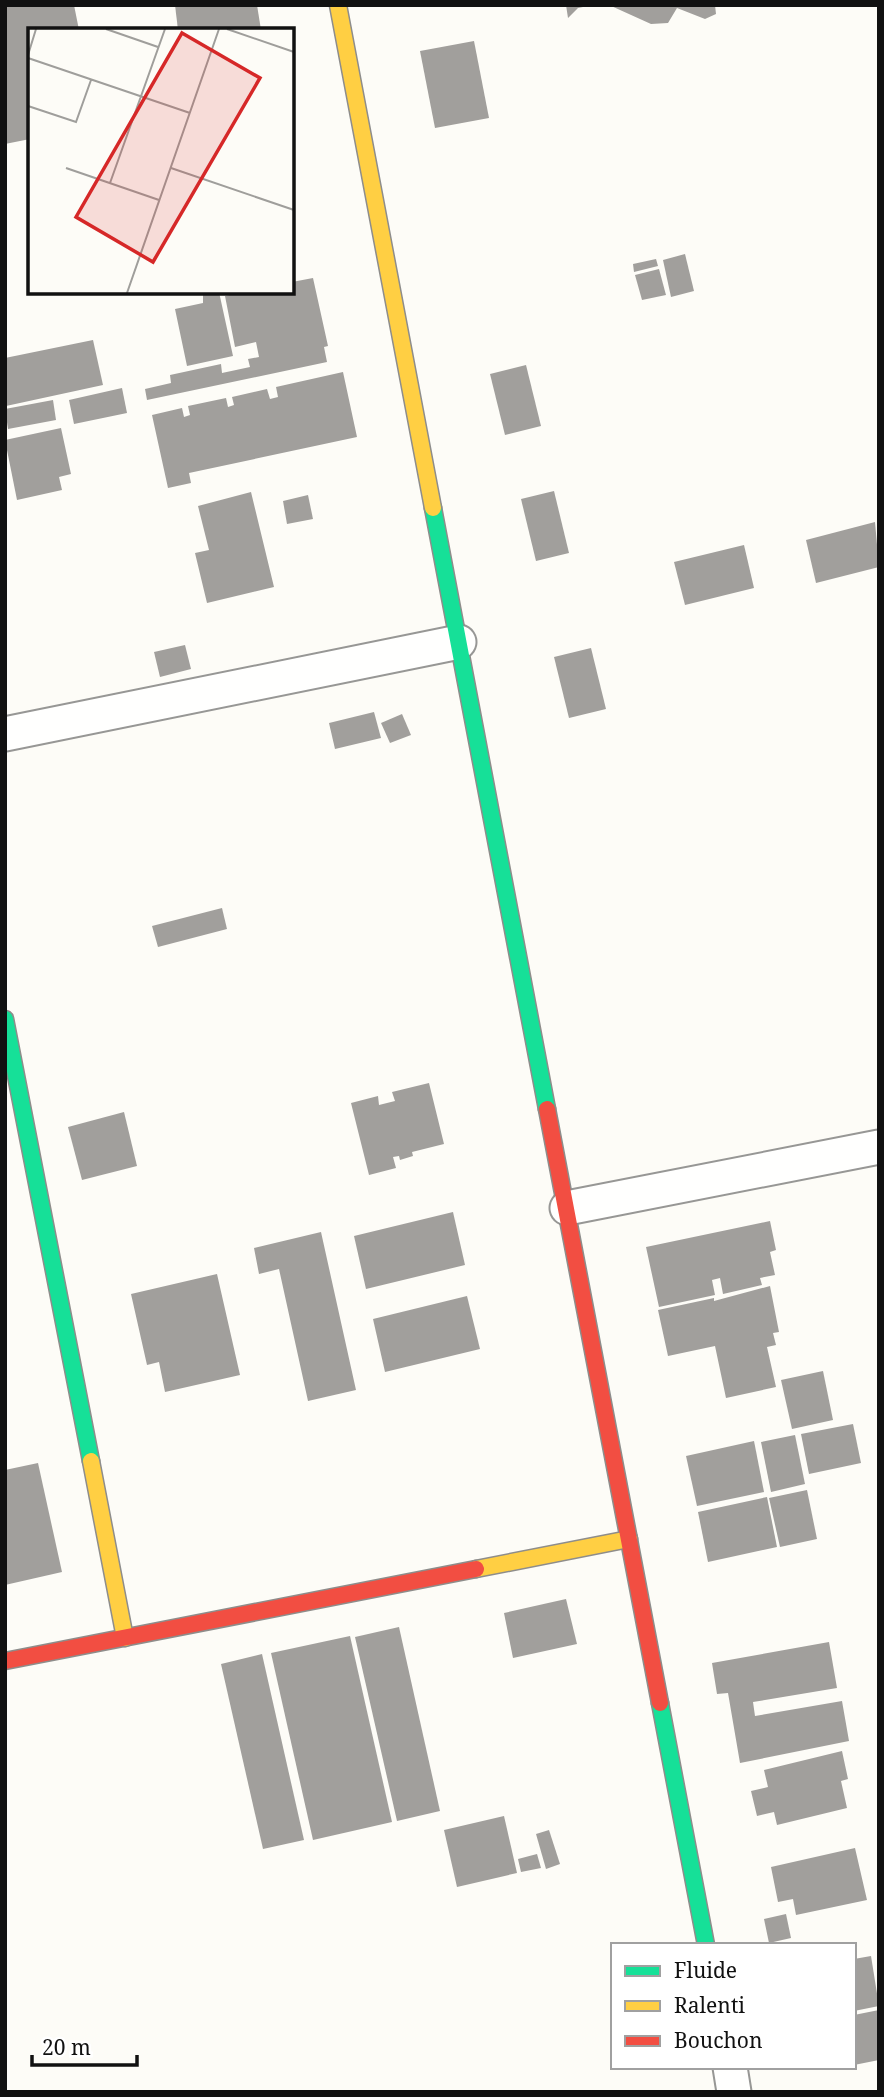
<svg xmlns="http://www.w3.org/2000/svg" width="884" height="2097" font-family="'Noto Serif',serif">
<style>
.building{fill:#a19f9c}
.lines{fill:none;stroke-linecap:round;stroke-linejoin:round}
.street-casing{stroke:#979795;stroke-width:37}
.fast-casing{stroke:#8e8d8b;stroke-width:19}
.slow-casing{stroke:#8e8d8b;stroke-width:19}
.jam-casing{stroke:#8e8d8b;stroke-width:19}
.street{stroke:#fffffe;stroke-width:33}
.fast{stroke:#16e098;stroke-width:16}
.slow{stroke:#ffcf43;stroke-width:16}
.jam{stroke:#f24e42;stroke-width:16}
.inset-road{fill:none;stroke:#9f9e9b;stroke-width:2}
.view{fill:#d62828;fill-opacity:0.15;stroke:#d62828;stroke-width:3.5}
.inset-edge{fill:none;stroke:#111;stroke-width:3.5}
</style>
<rect width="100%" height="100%" fill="#fdfcf7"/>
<g class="building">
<path d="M5,5H74L79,30H30V139L5,144Z"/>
<path d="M175,5H257L261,30H178Z"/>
<path d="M566,5H587L588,6L578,8L568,18Z"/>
<path d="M609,5H715L716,14L705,19L677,8L668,23L651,24Z"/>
<path d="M474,41L489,118L435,128L420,51Z"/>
<path d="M685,254L694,291L671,297L663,260Z"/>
<path d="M656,259L658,266L634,272L633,264Z"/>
<path d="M659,269L666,295L642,300L635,275Z"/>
<path d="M313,278L328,346L324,347L327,362L147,400L145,389L171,383L170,375L221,364L222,373L250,367L248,359L259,357L256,342L235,347L225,296L244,292H292V282Z"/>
<path d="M203,292H219L233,356L187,366L175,309L203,303Z"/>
<path d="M93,340L103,385L6,406L5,358Z"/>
<path d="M526,365L541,426L505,435L490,374Z"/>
<path d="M343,372L357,437L189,473L191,483L168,488L152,415L182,408L184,417L190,415L188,406L226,398L228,407L234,405L232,397L267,389L270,399L278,397L276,387Z"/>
<path d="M122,388L127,413L74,424L69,400Z"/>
<path d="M53,400L56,420L8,429L5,409Z"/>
<path d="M61,428L71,474L59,477L62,490L17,500L5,440Z"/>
<path d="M554,491L569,553L536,561L521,499Z"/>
<path d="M251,492L274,587L207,603L195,553L209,550L198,506Z"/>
<path d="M308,495L313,519L287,524L283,501Z"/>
<path d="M875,522L879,567L816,583L806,540Z"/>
<path d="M744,545L754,588L685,605L674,562Z"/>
<path d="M185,645L191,669L160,677L154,652Z"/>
<path d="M591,648L606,709L569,718L554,657Z"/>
<path d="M374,712L381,738L335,749L329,723Z"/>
<path d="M402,714L411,735L390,743L381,723Z"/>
<path d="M222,908L227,929L158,947L152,926Z"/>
<path d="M429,1083L444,1144L412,1152L413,1156L400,1160L399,1156L393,1157L396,1168L369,1175L351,1103L378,1096L379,1105L395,1101L392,1092Z"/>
<path d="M124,1112L137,1166L82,1180L68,1127Z"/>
<path d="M453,1212L465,1265L366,1289L354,1236Z"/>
<path d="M770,1221L776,1250L770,1252L775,1275L760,1278L762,1285L723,1294L720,1278L712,1280L715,1295L659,1307L646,1247Z"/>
<path d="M321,1232L356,1390L308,1401L279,1269L259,1274L254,1248Z"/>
<path d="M217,1274L240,1375L165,1392L159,1362L147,1365L131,1294Z"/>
<path d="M770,1286L779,1332L773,1333L776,1345L767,1347L776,1387L726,1398L715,1346L668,1356L658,1310L714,1298V1301Z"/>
<path d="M467,1296L480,1349L385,1372L373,1319Z"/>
<path d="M823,1371L833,1420L792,1429L781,1380Z"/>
<path d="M853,1424L861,1463L809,1474L801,1434Z"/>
<path d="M795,1435L805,1484L771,1492L761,1442Z"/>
<path d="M754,1441L764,1492L697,1506L686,1456Z"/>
<path d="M38,1463L62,1572L5,1585V1470Z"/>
<path d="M807,1490L817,1539L780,1547L769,1498Z"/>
<path d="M767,1497L777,1547L708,1562L698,1512Z"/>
<path d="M566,1599L577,1644L513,1658L504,1613Z"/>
<path d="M399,1627L440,1811L397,1821L355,1637Z"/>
<path d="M350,1636L392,1822L313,1840L271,1653Z"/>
<path d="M829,1642L837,1688L753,1702L755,1716L842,1701L849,1741L740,1763L728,1693L717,1694L712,1663Z"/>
<path d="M262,1654L304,1840L263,1849L221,1664Z"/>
<path d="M842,1751L848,1779L841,1781L847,1808L777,1825L774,1812L757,1816L751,1791L768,1787L764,1770Z"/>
<path d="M504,1816L517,1873L457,1887L444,1830Z"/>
<path d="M549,1830L560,1864L546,1869L536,1834Z"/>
<path d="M855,1848L867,1900L796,1915L793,1899L778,1902L771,1867Z"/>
<path d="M537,1854L541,1868L521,1872L518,1859Z"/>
<path d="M786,1914L791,1938L769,1943L764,1919Z"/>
<path d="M871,1956L879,2006L854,2011V1959Z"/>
<path d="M879,2010V2060L854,2065V2015Z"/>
</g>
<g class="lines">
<defs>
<g id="street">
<path d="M5,734L459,642"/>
<path d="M567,1208L879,1147"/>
<path d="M730,2067L734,2092"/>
</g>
<g id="fast">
<path d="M433,508L547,1109"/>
<path d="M5,1019L91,1461"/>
<path d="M660,1703L706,1945"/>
</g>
<g id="slow">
<path d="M338,5L433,508"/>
<path d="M91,1461L125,1638"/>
<path d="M476,1569L629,1539"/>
</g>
<g id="jam">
<path d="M547,1109L660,1703"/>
<path d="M5,1661L476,1569"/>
</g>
</defs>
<use href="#street" class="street-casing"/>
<use href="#fast" class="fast-casing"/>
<use href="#slow" class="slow-casing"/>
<use href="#jam" class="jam-casing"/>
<use href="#street" class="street"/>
<use href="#fast" class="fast"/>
<use href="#slow" class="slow"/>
<use href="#jam" class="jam"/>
</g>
<g transform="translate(28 28)">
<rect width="266" height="266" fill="#fdfcf7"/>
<path class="inset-road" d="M78,1L130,19M199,1L266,24M0,27L8,1M0,30L162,85M0,78L48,94L63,52M38,140L131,172M143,140L266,182M82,155L137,1M99,265L191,1"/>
<path class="view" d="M154,5L232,50L125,234L48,189Z"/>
<rect width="266" height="266" class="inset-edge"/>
</g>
<rect width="884" height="2097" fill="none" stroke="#111111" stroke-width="14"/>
<rect x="611" y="1943" width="245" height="126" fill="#ffffff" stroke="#a0a0a0" stroke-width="2"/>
<rect x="625" y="1966" width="35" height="10" fill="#16e098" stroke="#a0a0a0" stroke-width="2"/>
<text x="674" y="1978" font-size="21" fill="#111111">Fluide</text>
<rect x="625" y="2001" width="35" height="10" fill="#ffcf43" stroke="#a0a0a0" stroke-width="2"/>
<text x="674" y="2013" font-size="21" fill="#111111">Ralenti</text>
<rect x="625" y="2036" width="35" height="10" fill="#f24e42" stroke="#a0a0a0" stroke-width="2"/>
<text x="674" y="2048" font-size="21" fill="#111111">Bouchon</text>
<path d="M32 2055v10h105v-10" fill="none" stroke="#111111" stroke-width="3.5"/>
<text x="42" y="2055" font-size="21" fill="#111111" stroke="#ffffff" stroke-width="5" paint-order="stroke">20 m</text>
</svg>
